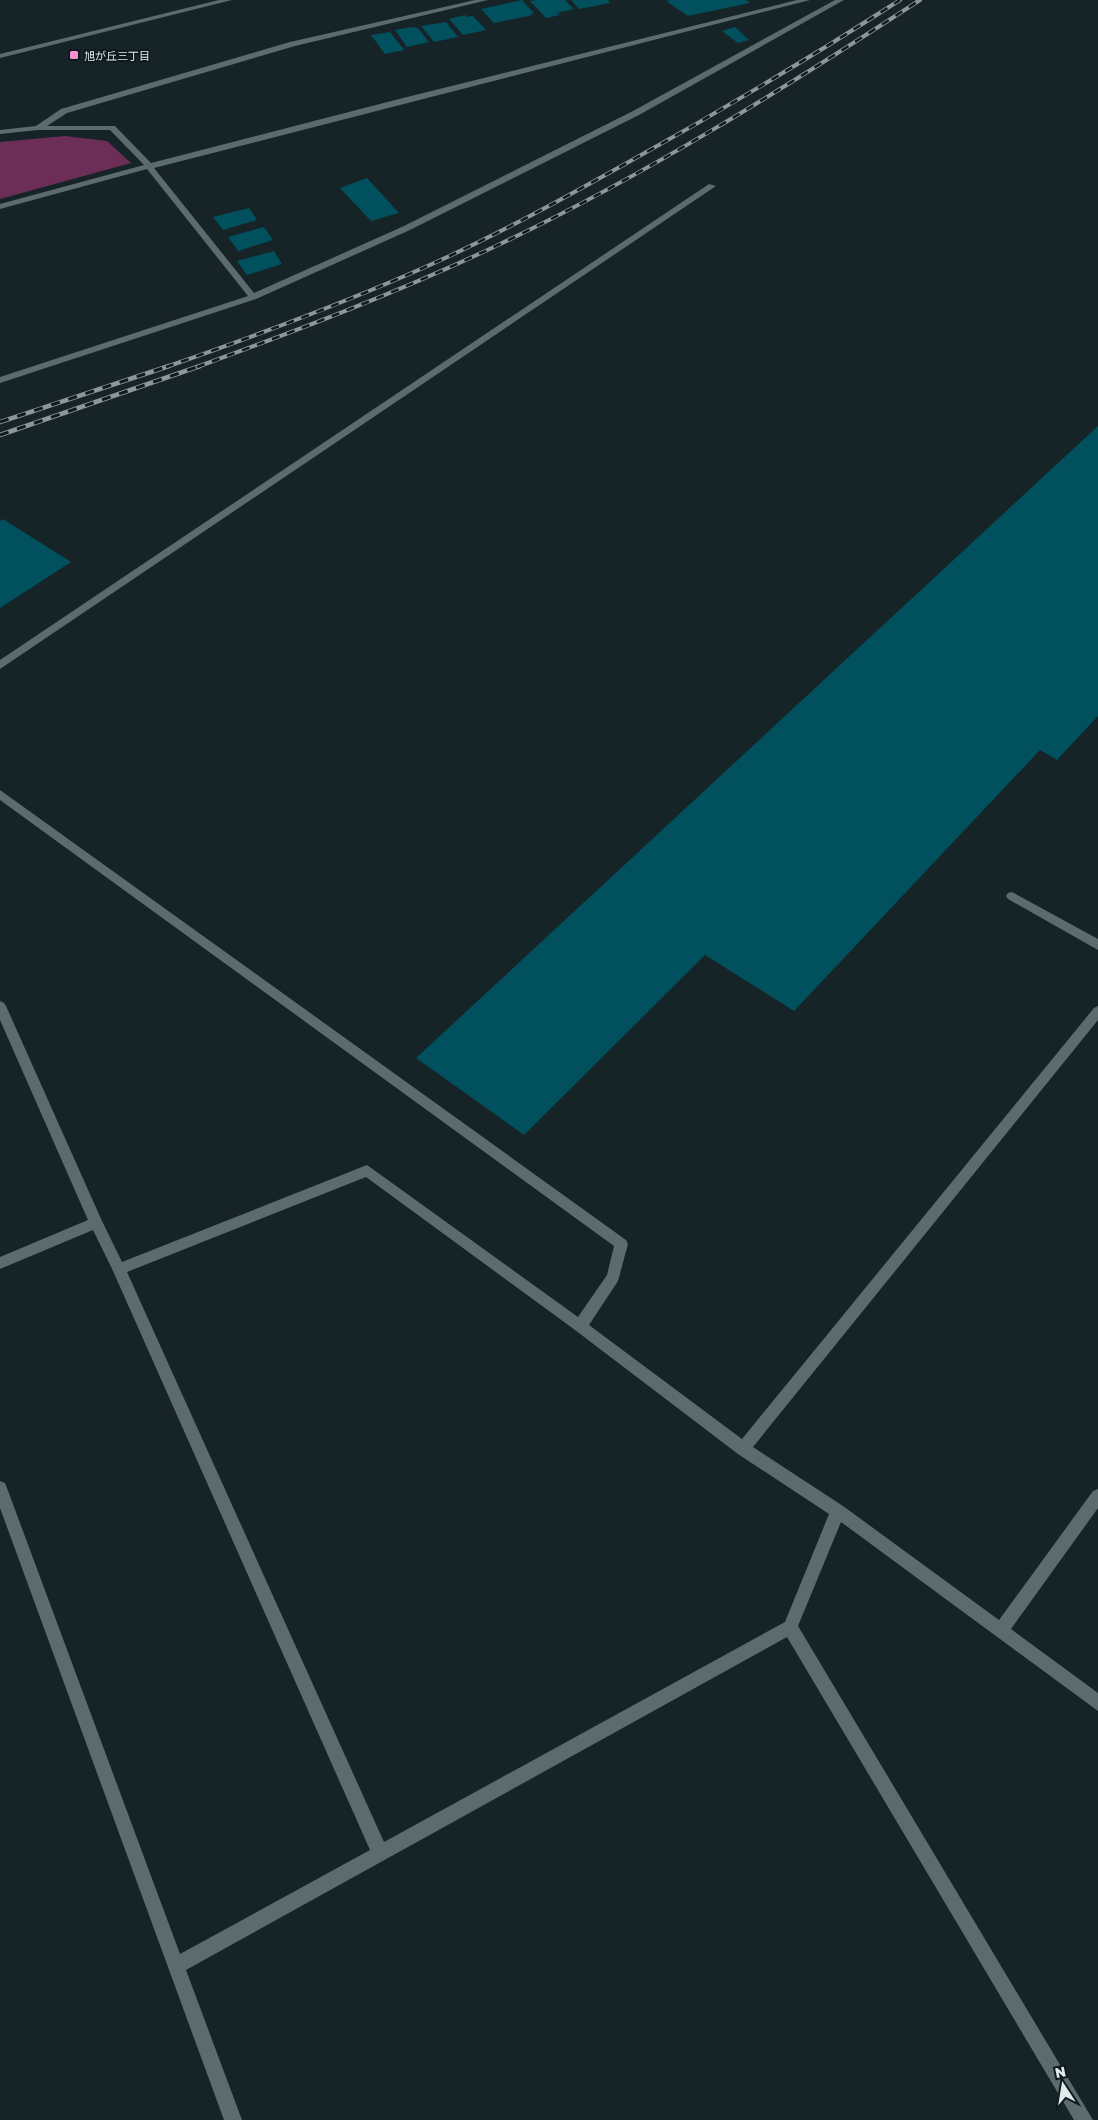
<svg xmlns="http://www.w3.org/2000/svg" width="1098" height="2120" font-family="'Golos Text','Noto Sans JP',sans-serif">
<style>
.green{fill:#6c2d56}
.building{fill:#00505d}
.lines{fill:none;stroke-linecap:round;stroke-linejoin:round}
.minor{fill:#5c6b6e;fill-rule:evenodd}
.rail-far1-casing{stroke:#8d9799;stroke-width:4}
.rail-casing{stroke:#8d9799;stroke-width:4.5}
.rail-far1{stroke:#0e1b1d;stroke-width:2.5;stroke-dasharray:8;stroke-linecap:butt}
.rail{stroke:#0e1b1d;stroke-width:3;stroke-dasharray:9;stroke-linecap:butt}
.poi-dot{fill:#f690d0;stroke:#0e1b1d;stroke-width:2}
.labels{text-anchor:middle;dominant-baseline:central;stroke-width:4;stroke-linejoin:round;paint-order:stroke}
.far-poi-label{font-size:11px;fill:#e1e9eb;stroke:#0e1b1d;text-anchor:start}
</style>
<rect width="100%" height="100%" fill="#172427"/>
<path class="green" d="M65,136L107,141L131,163L0,199V142Z"/>
<g class="building">
<path d="M522,0L534,13L531,14L533,15L494,23L481,9Z"/>
<path d="M536,0H565L574,9L557,13L560,15L546,18L530,1Z"/>
<path d="M571,0H608L610,3L579,9Z"/>
<path d="M670,0H746L750,3L688,16L666,1Z"/>
<path d="M465,15L467,17L473,16L486,30L463,35L449,19Z"/>
<path d="M446,22L458,37L434,42L421,26Z"/>
<path d="M411,27L418,28L429,42L407,47L395,30Z"/>
<path d="M735,27L749,40L738,43L722,31Z"/>
<path d="M390,32L404,50L385,54L371,35Z"/>
<path d="M367,178L399,213L371,221L340,188Z"/>
<path d="M249,208L257,220L223,230L213,217Z"/>
<path d="M264,227L273,240L238,251L228,237Z"/>
<path d="M274,251L282,264L247,275L237,261Z"/>
<path d="M1098,426V716L1057,760L1040,750L794,1011L705,955L524,1135L416,1058Z"/>
<path d="M3,519L71,562L0,608V521Z"/>
</g>
<g class="lines">
<g class="minor">
<path d="M219,0H232L0,58V54Z"/>
<path d="M475,0H488L295,46L67,113L47,126H115L151,163L399,99L797,0H810L154,168L254,293L404,226L633,111L835,0H844L639,115L410,230L256,299L0,383V377L248,296L147,169L0,209V204L144,165L110,130H38L0,134V130L36,126L61,109L290,42Z"/>
<path d="M709,184L716,186L0,669V660Z"/>
<path d="M0,790L626,1240L628,1244L618,1281L589,1325L742,1439L1094,1008L1098,1006V1020L753,1447L843,1506L999,1620L1093,1491L1098,1489V1508L1011,1629L1098,1693V1711L841,1522L798,1626L1093,2120H1074L787,1637L186,1970L242,2120H224L0,1508V1481L5,1483L7,1488L180,1954L370,1850L113,1271L93,1230L0,1269V1257L88,1220L0,1020V1001L4,1003L6,1006L102,1221L122,1262L367,1165L578,1317L607,1275L614,1246L0,800ZM366,1177L575,1330L738,1454L829,1514L785,1622L384,1842L127,1272Z"/>
<path d="M1012,892L1098,939V950L1008,899L1006,896L1008,893Z"/>
</g>
<defs>
<g id="rail-far1">
<path d="M166,367C255,336 345,303 432,264C501,233 568,196 634,159C724,109 813,56 900,0"/>
<path d="M197,367C298,330 399,292 496,246C644,176 783,89 920,0"/>
</g>
<g id="rail">
<path d="M0,422L169,366"/>
<path d="M0,435L200,366"/>
</g>
</defs>
<use href="#rail-far1" class="rail-far1-casing"/>
<use href="#rail" class="rail-casing"/>
<use href="#rail-far1" class="rail-far1"/>
<use href="#rail" class="rail"/>
</g>
<rect class="poi-dot" x="69" y="50" width="10" height="10" rx="2.5"/>
<g class="labels">
<g class="far-poi-label">
<text x="84" y="55">旭が丘三丁目</text>
</g>
</g>
<g transform="translate(1063 2085) rotate(348)" stroke="#0e1b1d" stroke-width="4" paint-order="stroke">
<path d="M0-4L9 19L0 12L-9 19Z" fill="#e1e9eb"/>
<text y="-8" font-size="14" font-weight="bold" text-anchor="middle" fill="#e1e9eb">N</text>
</g>
</svg>
